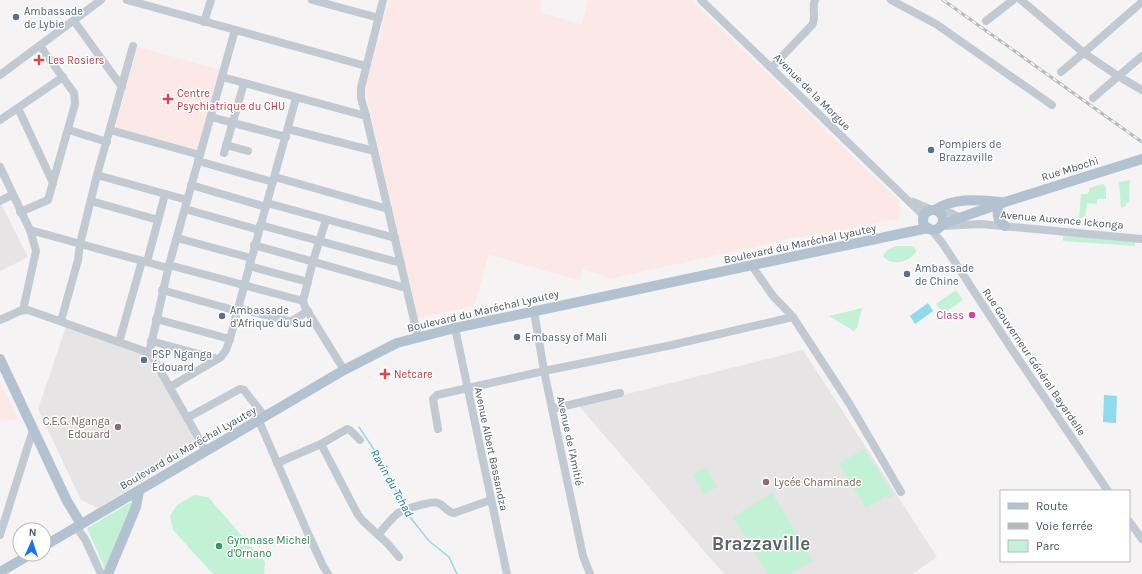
<svg xmlns="http://www.w3.org/2000/svg" width="1142" height="574" font-family="Karla,sans-serif">
<style>
.education{fill:#e6e4e5}
.medical{fill:#fce8e6}
.green{fill:#c3f1d5}
.water{fill:#90daee}
.lines{fill:none;stroke-linecap:round;stroke-linejoin:round}
.stream{stroke:#90daee;stroke-width:1.5}
.minor{stroke:#c1cad2;stroke-width:8}
.major{stroke:#b3c2d1;stroke-width:10}
.rail-casing{stroke:#b5b8bd;stroke-width:3}
.rail{stroke:#fff;stroke-width:1.5;stroke-dasharray:4.5;stroke-linecap:butt}
.service-dot{fill:#5c6f8a;stroke:#fff;stroke-width:1.5}
.health-dot{fill:#e0444e;stroke:#fff;stroke-width:1.5}
.hotel-dot{fill:#d1479c;stroke:#fff;stroke-width:1.5}
.education-dot{fill:#8d6e63;stroke:#fff;stroke-width:1.5}
.leisure-dot{fill:#2e9e5b;stroke:#fff;stroke-width:1.5}
.labels{text-anchor:middle;dominant-baseline:central;stroke-width:3;stroke-linejoin:round;paint-order:stroke}
.service-label{font-size:11px;fill:#4e5e75;stroke:#fff;text-anchor:start}
.health-label{font-size:11px;fill:#be3a42;stroke:#fff;text-anchor:start}
.street-label{font-size:11px;fill:#4a5661;stroke:#fff}
.hotel-label{font-size:11px;fill:#b23c85;stroke:#fff;text-anchor:end}
.education-label{font-size:11px;fill:#785e54;stroke:#fff;text-anchor:end}
.leisure-label{font-size:11px;fill:#27864d;stroke:#fff;text-anchor:start}
.water-label{font-size:12px;font-style:italic;fill:#0c7c9b;stroke:#fff}
.town-label{font-size:19px;font-weight:bold;fill:#5f6368;stroke:#fff}
</style>
<rect width="100%" height="100%" fill="#f5f3f3"/>
<g class="education">
<path d="M1,203L28,257L0,271V204Z"/>
<path d="M66,327L143,354L150,361L200,446L98,508L81,500L38,409Z"/>
<path d="M803,350L937,557L912,574H724L579,406Z"/>
</g>
<g class="medical">
<path d="M389,0H542L540,12L582,25L588,0H692L900,202L899,219L793,238L609,279L602,274L583,269L580,281L489,254L474,306L417,318L365,89Z"/>
<path d="M138,47L221,70L199,150L115,128Z"/>
<path d="M0,381L18,419L0,422Z"/>
</g>
<g class="green">
<path d="M1130,180L1129,202L1126,203V206L1121,208L1119,182Z"/>
<path d="M1103,184L1106,187V199H1097V204L1087,203L1086,215L1079,220L1081,194H1087L1089,192V188Z"/>
<path d="M1064,235L1136,240L1135,246L1063,241V238Z"/>
<path d="M897,246H911L915,248L916,251C910,262 894,266 884,258L883,256C886,250 891,248 897,246Z"/>
<path d="M956,290L963,300L943,314L936,304Z"/>
<path d="M862,308L857,328L854,331L829,316Z"/>
<path d="M864,449L894,495L889,498L885,496L866,508L839,464Z"/>
<path d="M706,467L717,487L704,494L693,474Z"/>
<path d="M772,493L813,560L790,574H768L733,517Z"/>
<path d="M194,495L208,497L265,562L264,574H213L173,530L170,516L177,505Z"/>
<path d="M131,502L133,504L105,569L87,528Z"/>
</g>
<g class="water">
<path d="M928,303L933,311L915,324L910,316Z"/>
<path d="M1104,395L1117,396L1116,423L1103,422Z"/>
</g>
<g class="lines">
<g class="stream">
<path d="M359,427L379,457L404,507"/>
<path d="M406,512L429,541L449,557L457,574"/>
</g>
<g class="minor">
<path d="M127,0L366,66"/>
<path d="M312,0L379,18"/>
<path d="M383,0L361,88V98L366,116L418,337"/>
<path d="M701,0L924,216"/>
<path d="M891,0L936,24L1052,105"/>
<path d="M1021,0L1084,53L1118,76L1142,90"/>
<path d="M74,21L122,87"/>
<path d="M986,21L1013,0"/>
<path d="M204,22L211,0"/>
<path d="M772,67L812,25C817,17 811,8 815,0"/>
<path d="M1061,72C1089,49 1115,25 1142,2"/>
<path d="M0,75L101,0"/>
<path d="M222,77L366,116"/>
<path d="M1093,98L1142,56"/>
<path d="M18,108L53,183"/>
<path d="M211,117L286,137"/>
<path d="M0,120L63,77"/>
<path d="M288,129L374,151"/>
<path d="M69,130L107,142"/>
<path d="M110,130L200,155"/>
<path d="M226,145L248,151"/>
<path d="M224,153L244,83"/>
<path d="M198,161L273,182"/>
<path d="M0,167L30,230L36,251L23,310"/>
<path d="M97,175L187,200"/>
<path d="M275,177L388,209"/>
<path d="M191,185L266,207"/>
<path d="M0,201L12,195"/>
<path d="M91,201L158,220"/>
<path d="M913,202L932,210"/>
<path d="M267,203L395,238"/>
<path d="M185,209L259,230"/>
<path d="M938,211L949,212L963,219"/>
<path d="M20,212L48,200L75,104L74,93L40,46"/>
<path d="M326,220L313,261L303,301L305,307L344,370"/>
<path d="M260,225L401,263"/>
<path d="M942,226L981,224L1142,239"/>
<path d="M931,229L943,244L1011,348L1108,491"/>
<path d="M30,230L168,268"/>
<path d="M177,238L251,258"/>
<path d="M254,245L406,288"/>
<path d="M147,262L165,194"/>
<path d="M169,265L303,301"/>
<path d="M249,266L308,282"/>
<path d="M752,266L773,296L793,317L849,403L901,492"/>
<path d="M162,290L237,311"/>
<path d="M238,308L289,321H292L308,311"/>
<path d="M534,311L544,371L583,556L590,574"/>
<path d="M156,319L230,339"/>
<path d="M0,320L20,311L28,310L144,351L153,358L206,451"/>
<path d="M61,321L78,260L80,244L97,175L133,46"/>
<path d="M455,328L507,574"/>
<path d="M151,341L217,359"/>
<path d="M119,342L142,261"/>
<path d="M149,354L169,265L235,30"/>
<path d="M170,387L221,357L226,350L230,339C251,258 274,178 296,98"/>
<path d="M552,409L620,393"/>
<path d="M187,418L240,389L244,390L265,417"/>
<path d="M259,421L306,529L323,566L328,574"/>
<path d="M438,429L433,399L437,395L544,371L672,345L793,317"/>
<path d="M321,444L358,515L363,521L387,543L399,557"/>
<path d="M277,463L321,444L347,429L350,430L360,440"/>
<path d="M1129,521L1142,539"/>
<path d="M76,527L85,539L101,574"/>
<path d="M0,535L33,430"/>
<path d="M378,535C384,528 390,520 397,514C401,510 433,500 438,503C444,505 447,512 454,513L491,500"/>
</g>
<g class="major">
<path d="M999,204C997,213 996,220 1005,226"/>
<path d="M935,210C955,197 978,200 1001,202"/>
<circle cx="933" cy="220" r="10"/>
<path d="M942,224L1005,202L1142,159"/>
<path d="M0,359L67,501L81,524"/>
<path d="M44,546L344,370L397,343L455,328L928,228"/>
<path d="M0,572L31,554"/>
<path d="M108,574L136,507L139,491"/>
</g>
<defs>
<path id="rail" d="M943,0L1142,142"/>
</defs>
<use href="#rail" class="rail-casing"/>
<use href="#rail" class="rail"/>
</g>
<g class="service-dot">
<circle cx="16" cy="17" r="4"/>
<circle cx="931" cy="150" r="4"/>
<circle cx="907" cy="274" r="4"/>
<circle cx="222" cy="316" r="4"/>
<circle cx="517" cy="337" r="4"/>
<circle cx="144" cy="360" r="4"/>
</g>
<g class="health-dot">
<path d="M37 54h4v4h4v4h-4v4h-4v-4h-4v-4h4z"/>
<path d="M166 93h4v4h4v4h-4v4h-4v-4h-4v-4h4z"/>
<path d="M383 368h4v4h4v4h-4v4h-4v-4h-4v-4h4z"/>
</g>
<circle class="hotel-dot" cx="972" cy="315" r="4"/>
<g class="education-dot">
<circle cx="118" cy="427" r="4"/>
<circle cx="766" cy="482" r="4"/>
</g>
<circle class="leisure-dot" cx="219" cy="546" r="4"/>
<g class="labels">
<g class="service-label">
<text x="24" y="11">Ambassade<tspan x="24" dy="13">de Lybie</tspan></text>
<text x="939" y="144">Pompiers de<tspan x="939" dy="13">Brazzaville</tspan></text>
<text x="915" y="268">Ambassade<tspan x="915" dy="13">de Chine</tspan></text>
<text x="230" y="310">Ambassade<tspan x="230" dy="13">d'Afrique du Sud</tspan></text>
<text x="525" y="337">Embassy of Mali</text>
<text x="152" y="354">PSP Nganga<tspan x="152" dy="13">Édouard</tspan></text>
</g>
<g class="health-label">
<text x="48" y="60">Les Rosiers</text>
<text x="177" y="93">Centre<tspan x="177" dy="13">Psychiatrique du CHU</tspan></text>
<text x="394" y="374">Netcare</text>
</g>
<g class="street-label">
<text transform="translate(812 92) rotate(45)">Avenue de la Morgue</text>
<text transform="translate(1070 169) rotate(-17)">Rue Mbochi</text>
<text transform="translate(1062 220) rotate(5)">Avenue Auxence Ickonga</text>
<text transform="translate(800 244) rotate(-12)">Boulevard du Maréchal Lyautey</text>
<text transform="translate(483 311) rotate(-13)">Boulevard du Maréchal Lyautey</text>
<text transform="translate(1034 362) rotate(56)">Rue Gouverneur Général Bayardelle</text>
<text transform="translate(570 441) rotate(78)">Avenue de l'Amitié</text>
<text transform="translate(188 448) rotate(-30)">Boulevard du Maréchal Lyautey</text>
<text transform="translate(491 449) rotate(78)">Avenue Albert Bassandza</text>
</g>
<g class="hotel-label">
<text x="964" y="315">Class</text>
</g>
<g class="education-label">
<text x="110" y="421">C.E.G. Nganga<tspan x="110" dy="13">Edouard</tspan></text>
<text x="774" y="482" text-anchor="start">Lycée Chaminade</text>
</g>
<g class="leisure-label">
<text x="227" y="540">Gymnase Michel<tspan x="227" dy="13">d'Ornano</tspan></text>
</g>
<g class="water-label">
<text transform="translate(392 483) rotate(61)">Ravin du Tchad</text>
</g>
<g class="town-label">
<text x="761" y="544">Brazzaville</text>
</g>
</g>
<rect x="1000" y="490" width="130" height="72" fill="#ffffff" stroke="#b7bbc0"/>
<rect x="1008" y="503" width="20" height="6" fill="#b3c2d1" stroke="#b7bbc0"/>
<text x="1036" y="510" font-size="12" fill="#4a5661">Route</text>
<rect x="1008" y="523" width="20" height="6" fill="#b5b8bd" stroke="#b7bbc0"/>
<text x="1036" y="530" font-size="12" fill="#4a5661">Voie ferrée</text>
<rect x="1008" y="540" width="20" height="12" fill="#c3f1d5" stroke="#b7bbc0"/>
<text x="1036" y="550" font-size="12" fill="#4a5661">Parc</text>
<g transform="translate(32 542) rotate(3)"><circle r="19" fill="#ffffff" stroke="#b7bbc0"/>
<path d="M0-3L7 15L0 10L-7 15Z" fill="#1a73e8"/>
<text y="-6" font-size="11" font-weight="bold" text-anchor="middle" fill="#4a5661">N</text>
</g>
</svg>
